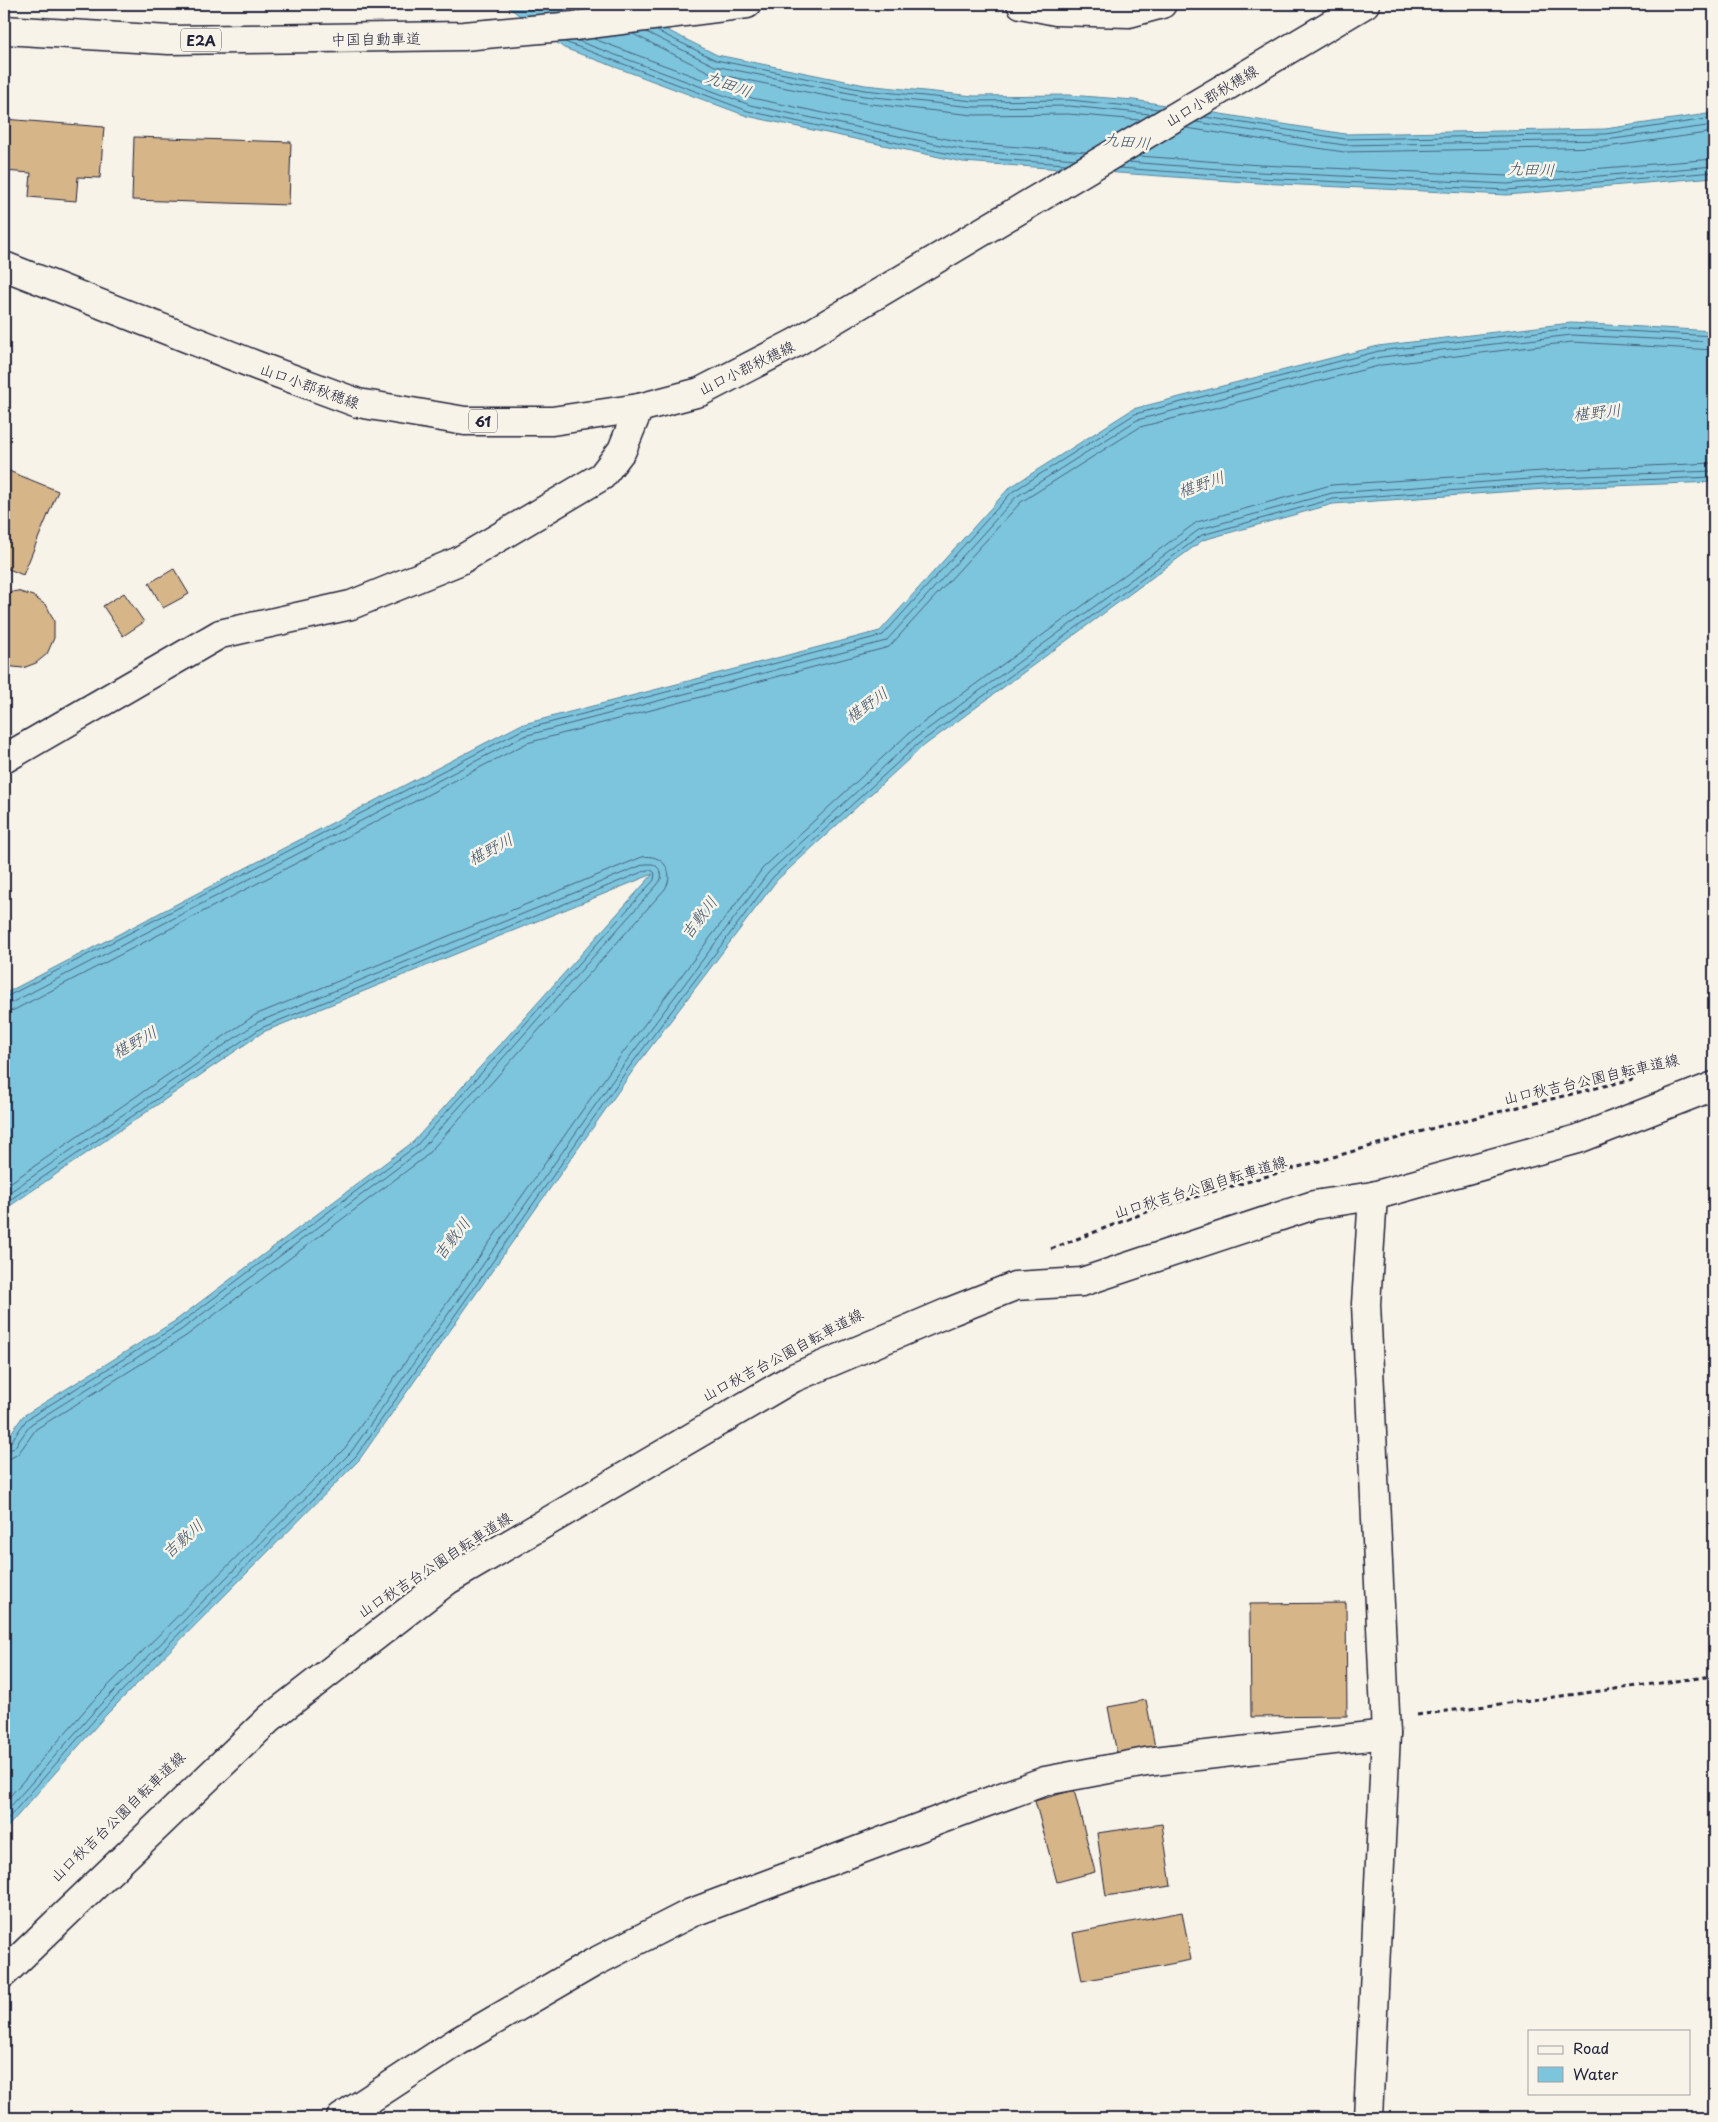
<svg xmlns="http://www.w3.org/2000/svg" width="1718" height="2122" font-family="'Playpen Sans','Klee One',sans-serif">
<style>
.water{fill:#7dc5dd;stroke:#59849c}
.lines{fill:none;stroke-linecap:round;stroke-linejoin:round}
.shore{stroke:#46637c;stroke-width:1}
.building{fill:#d6b589;stroke:#22223b}
.minor-casing{stroke:#22223b;stroke-width:31}
.primary-casing{stroke:#22223b;stroke-width:31}
.motorway-casing{stroke:#22223b;stroke-width:31}
.path{stroke:#22223b;stroke-width:3;stroke-dasharray:5 4;stroke-linecap:butt}
.minor{stroke:#f7f3e8;stroke-width:28}
.primary{stroke:#f7f3e8;stroke-width:28}
.motorway{stroke:#f7f3e8;stroke-width:28}
.labels{text-anchor:middle;dominant-baseline:central;stroke-width:5;stroke-linejoin:round;paint-order:stroke}
.shield{fill:#f7f3e8;stroke:#62616f;stroke-width:1}
.shield-label{font-size:14px;font-weight:bold;fill:#22223b}
.street-label{font-size:15px;fill:#22223b;stroke:#f7f3e8}
.water-label{font-size:16px;font-style:italic;fill:#3d536c;stroke:#f7f3e8}
</style>
<rect width="100%" height="100%" fill="#f7f3e8"/>
<filter id="ink" filterUnits="userSpaceOnUse"><feTurbulence type="fractalNoise" baseFrequency=".02" numOctaves="2"/><feDisplacementMap in="SourceGraphic" scale="10" xChannelSelector="R" yChannelSelector="G"/><feConvolveMatrix kernelMatrix="1 2 1 2 8 2 1 2 1" color-interpolation-filters="sRGB"/></filter>
<g filter="url(#ink)">
<g class="water">
<path d="M504,4H615L717,55L865,85L974,96L1069,95L1134,100L1345,134L1605,129L1714,113V177L1507,195L1259,183L963,162L747,116L564,48Z"/>
<path d="M1571,323L1714,331V482L1559,488L1333,504L1203,540L921,748L777,880L634,1069L359,1460L106,1715L4,1831V1443L23,1416L175,1321L413,1142L653,874L263,1032L4,1210V994L520,725L880,631L1009,488L1133,409L1378,346Z"/>
</g>
<g class="lines">
<g class="shore">
<path d="M657,31L716,60L864,90L974,101L1069,100L1159,109"/>
<path d="M646,32L715,66L864,96L974,107L1069,106L1150,114"/>
<path d="M633,34L711,73L862,103L973,115L1068,114L1140,120"/>
<path d="M594,39L752,98L966,143L1087,152"/>
<path d="M578,41L750,105L965,150L1076,159"/>
<path d="M565,42L748,111L964,157L1066,164"/>
<path d="M1205,117L1345,139L1605,134L1714,118"/>
<path d="M1196,122L1344,145L1606,140L1714,125"/>
<path d="M1186,128L1344,152L1606,147L1714,132"/>
<path d="M1139,156L1260,165L1507,176L1714,159"/>
<path d="M1128,162L1259,172L1507,184L1714,166"/>
<path d="M1119,168L1259,178L1507,190L1714,172"/>
<path d="M4,998L522,730L883,635L1012,492L1135,414L1379,351L1571,328L1714,336"/>
<path d="M4,1005L11,1003L524,736L886,641L1016,497L1137,420L1381,357L1572,335L1714,342"/>
<path d="M4,1012L14,1010L527,743L889,647L1021,502L1140,427L1382,365L1572,342L1714,350"/>
<path d="M4,1187L255,1015L642,857C662,853 676,872 665,889L425,1157L186,1336L36,1429L18,1454L11,1458L4,1459"/>
<path d="M4,1196L258,1022L645,864H653C662,869 664,877 658,884L420,1151L181,1330L31,1424L14,1448L4,1452"/>
<path d="M4,1204L261,1028L647,870H651L655,873L654,880L416,1146L178,1325L27,1419L10,1443L4,1445"/>
<path d="M4,1803L92,1702L345,1448L619,1058L763,868L909,733L1197,522L1331,485L1558,470L1714,463"/>
<path d="M4,1814L98,1707L351,1452L625,1063L768,873L914,739L1200,529L1332,493L1558,477L1714,471"/>
<path d="M4,1823L102,1711L356,1456L630,1066L773,877L918,744L1202,535L1333,499L1558,483L1714,477"/>
</g>
</g>
<g class="building">
<path d="M4,119L104,127L100,178L78,177L76,201L29,197L31,173L4,171Z"/>
<path d="M134,137L291,142L289,205L132,200Z"/>
<path d="M4,469L58,491L23,575L4,567Z"/>
<path d="M174,569L189,594L163,608L149,583Z"/>
<path d="M17,591L33,596L47,606L54,621V638L47,654L36,663L23,668L4,666V594Z"/>
<path d="M124,593L144,622L123,636L103,606Z"/>
<path d="M1346,1603L1347,1716L1251,1717L1250,1604Z"/>
<path d="M1146,1700L1155,1747L1117,1754L1108,1707Z"/>
<path d="M1074,1790L1095,1872L1057,1882L1035,1801Z"/>
<path d="M1162,1824L1171,1886L1106,1896L1097,1833Z"/>
<path d="M1182,1912L1191,1960L1082,1981L1073,1933Z"/>
</g>
<g class="lines">
<defs>
<g id="minor">
<path d="M1021,4L1056,11L1129,13L1162,4"/>
<path d="M4,759L220,634L351,605L459,561L602,476L622,450L639,408"/>
<path d="M4,1973L270,1718L448,1580L793,1378L949,1312L1015,1286L1082,1282L1314,1205L1373,1196L1578,1139L1714,1086"/>
<path d="M341,2118L457,2042L593,1963L691,1913L971,1808L1045,1781L1146,1762L1386,1734"/>
<path d="M1368,2118L1386,1734L1366,1304L1373,1196"/>
</g>
<path id="primary" d="M4,266L258,366L358,403L465,421H552L639,408L700,392L795,343L1365,4"/>
<path id="motorway" d="M4,30L169,40L464,36L574,26L747,4"/>
</defs>
<use href="#minor" class="minor-casing"/>
<use href="#primary" class="primary-casing"/>
<use href="#motorway" class="motorway-casing"/>
<g class="path">
<path d="M1051,1249L1157,1208L1437,1127L1633,1079"/>
<path d="M1417,1715L1714,1676"/>
</g>
<use href="#minor" class="minor"/>
<use href="#primary" class="primary"/>
<use href="#motorway" class="motorway"/>
</g>
</g>
<g class="labels">
<g class="shield">
<rect x="181" y="28.5" width="40" height="23" rx="4"/>
<rect x="469" y="409.5" width="28" height="23" rx="4"/>
</g>
<g class="shield-label">
<text x="201" y="40">E2A</text>
<text x="483" y="421">61</text>
</g>
<g class="street-label">
<text transform="translate(376 38) rotate(-1)">中国自動車道</text>
<text transform="translate(1211 95) rotate(-31)">山口小郡秋穂線</text>
<text transform="translate(746 367) rotate(-26)">山口小郡秋穂線</text>
<text transform="translate(310 385) rotate(20)">山口小郡秋穂線</text>
<text transform="translate(1591 1078) rotate(-13)">山口秋吉台公園自転車道線</text>
<text transform="translate(1200 1186) rotate(-17)">山口秋吉台公園自転車道線</text>
<text transform="translate(782 1354) rotate(-28)">山口秋吉台公園自転車道線</text>
<text transform="translate(434 1564) rotate(-33)">山口秋吉台公園自転車道線</text>
<text transform="translate(117 1816) rotate(-44)">山口秋吉台公園自転車道線</text>
</g>
<g class="water-label">
<text transform="translate(729 83) rotate(20)">九田川</text>
<text transform="translate(1127 140) rotate(6)">九田川</text>
<text transform="translate(1531 168) rotate(2)">九田川</text>
<text transform="translate(1597 411) rotate(-6)">椹野川</text>
<text transform="translate(1201 483) rotate(-19)">椹野川</text>
<text transform="translate(866 704) rotate(-36)">椹野川</text>
<text transform="translate(490 848) rotate(-28)">椹野川</text>
<text transform="translate(698 917) rotate(-53)">吉敷川</text>
<text transform="translate(134 1041) rotate(-29)">椹野川</text>
<text transform="translate(451 1238) rotate(-52)">吉敷川</text>
<text transform="translate(182 1538) rotate(-42)">吉敷川</text>
</g>
</g>
<rect width="1718" height="2122" fill="none" stroke="#f7f3e8" stroke-width="20"/>
<rect x="10" y="10" width="1698" height="2102" fill="none" stroke="#22223b" stroke-width="2" filter="url(#ink)"/>
<rect x="1528" y="2030" width="162" height="65" fill="#f7f3e8" stroke="#a29fa3"/>
<rect x="1538" y="2046" width="25" height="8" fill="#f7f3e8" stroke="#a29fa3"/>
<text x="1573" y="2054" font-size="15" fill="#22223b">Road</text>
<rect x="1538" y="2067" width="25" height="15" fill="#7dc5dd" stroke="#a29fa3"/>
<text x="1573" y="2080" font-size="15" fill="#22223b">Water</text>
</svg>
